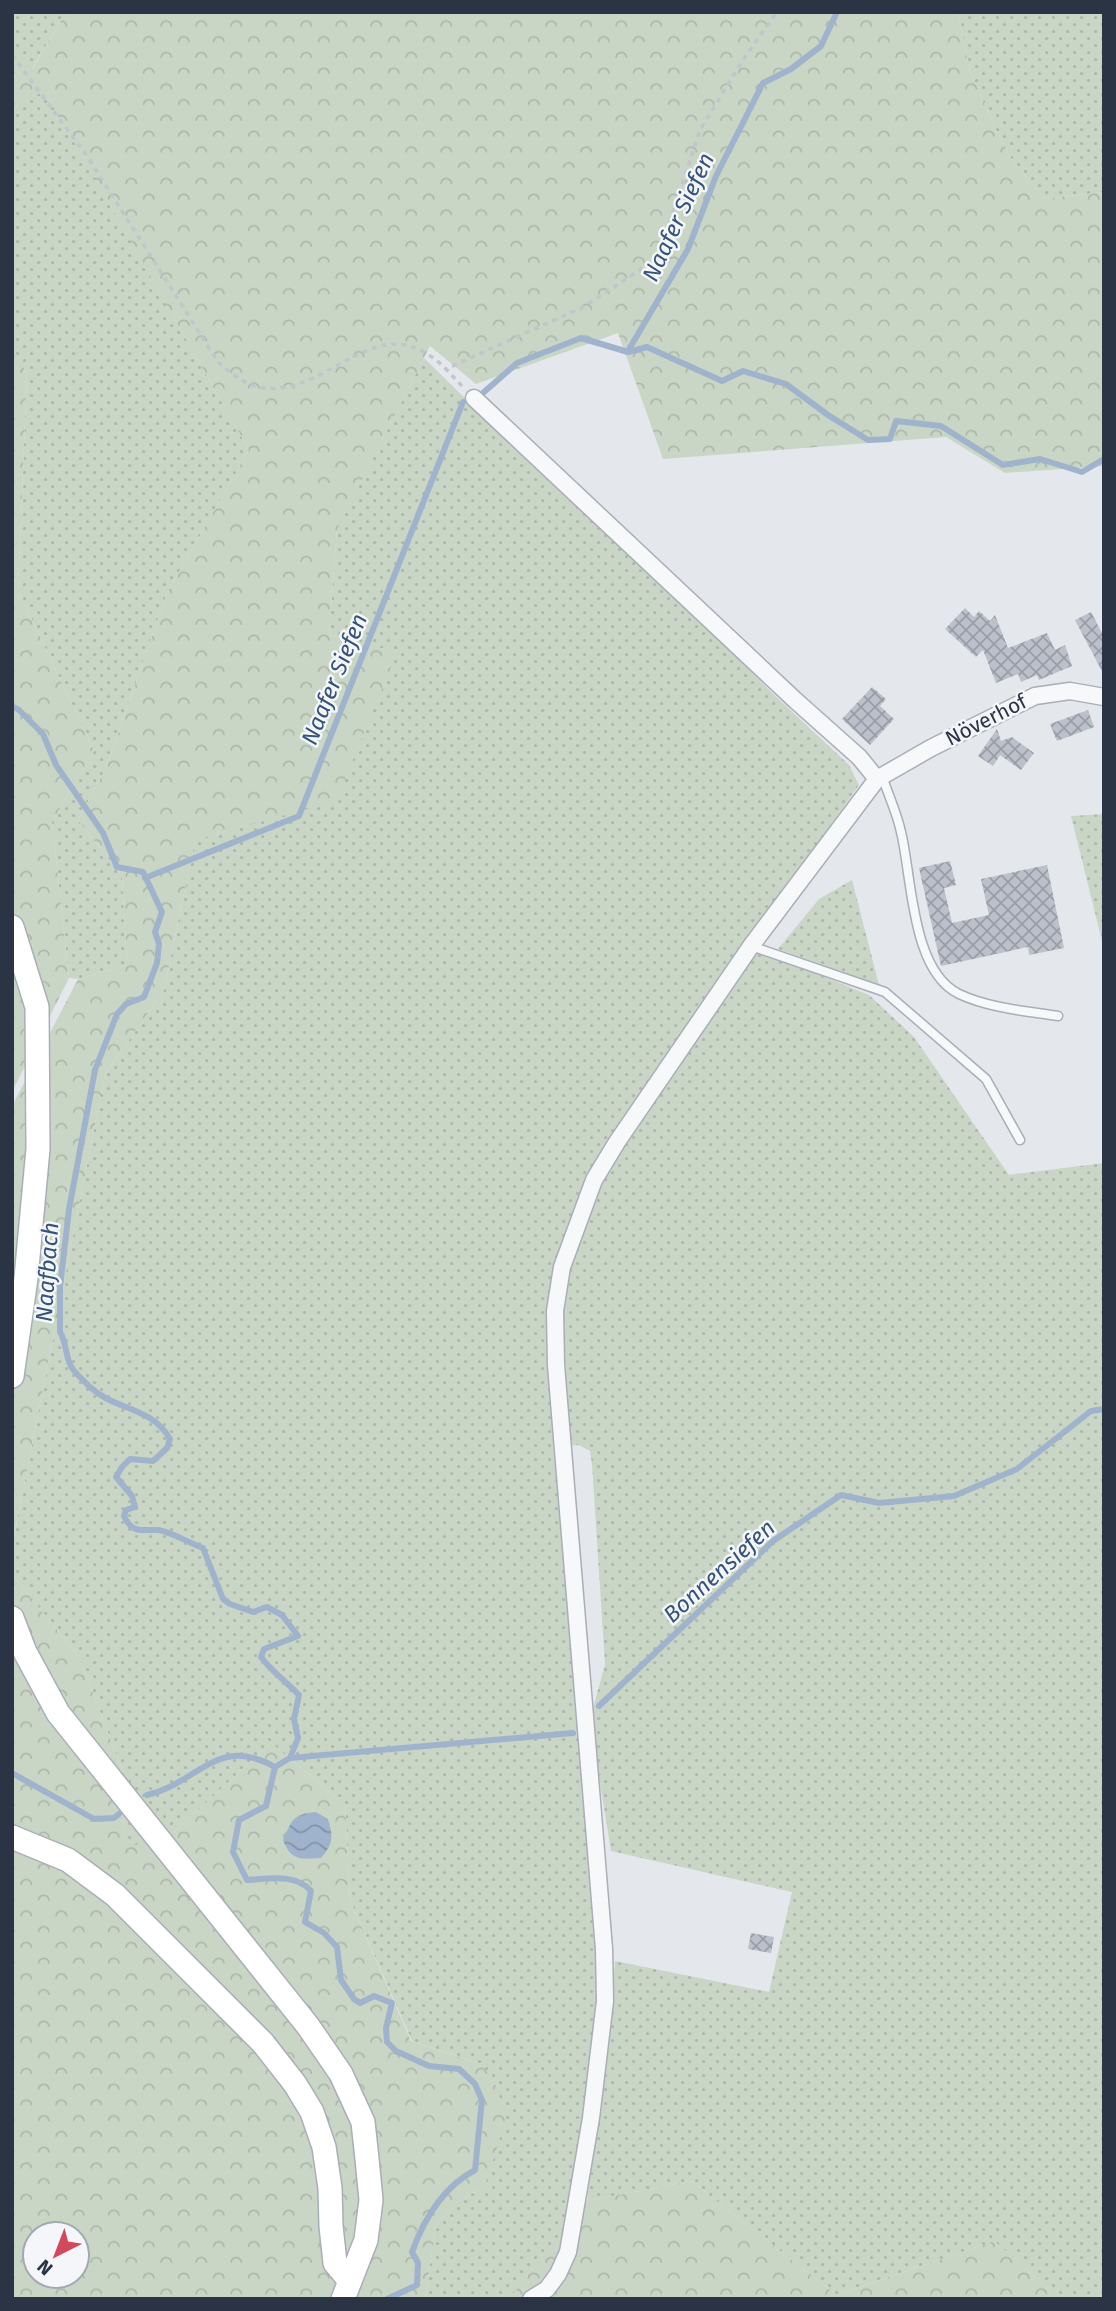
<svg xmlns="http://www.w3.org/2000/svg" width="1116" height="2311" font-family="'Fira Sans',sans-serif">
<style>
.grass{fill:url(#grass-dots)}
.forest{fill:url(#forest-crowns);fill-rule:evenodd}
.water{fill:url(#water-waves)}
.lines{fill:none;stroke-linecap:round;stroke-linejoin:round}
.stream{stroke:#9fb4cc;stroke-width:6}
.building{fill:url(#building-cross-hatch)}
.lane-casing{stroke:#a9aeb7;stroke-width:11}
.street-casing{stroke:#a9aeb7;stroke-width:19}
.secondary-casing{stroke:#a9aeb7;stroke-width:26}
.path{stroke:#c2c5cb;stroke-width:3.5;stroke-dasharray:5 5;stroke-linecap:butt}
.lane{stroke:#f7f8fa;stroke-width:8}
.street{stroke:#f7f8fa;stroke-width:16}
.secondary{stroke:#fff;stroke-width:23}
.labels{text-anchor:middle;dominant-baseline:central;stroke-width:5;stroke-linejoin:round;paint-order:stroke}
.street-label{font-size:21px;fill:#2b3445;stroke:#f4f6f9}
.water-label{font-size:23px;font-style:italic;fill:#34527a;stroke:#f4f6f9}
</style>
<defs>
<pattern id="grass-dots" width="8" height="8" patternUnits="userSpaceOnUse" patternTransform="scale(1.75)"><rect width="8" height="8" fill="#c9d6c5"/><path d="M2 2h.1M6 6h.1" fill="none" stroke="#adb8ab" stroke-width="1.8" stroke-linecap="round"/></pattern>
<pattern id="forest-crowns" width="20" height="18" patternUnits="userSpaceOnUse" patternTransform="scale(1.75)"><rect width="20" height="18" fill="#c9d6c5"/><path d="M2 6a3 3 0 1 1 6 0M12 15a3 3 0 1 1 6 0" fill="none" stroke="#adb8ab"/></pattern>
<pattern id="water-waves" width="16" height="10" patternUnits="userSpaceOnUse" patternTransform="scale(1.75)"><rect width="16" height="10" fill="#9fb4cc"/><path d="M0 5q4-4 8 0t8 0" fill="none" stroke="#8293a7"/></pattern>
<pattern id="building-cross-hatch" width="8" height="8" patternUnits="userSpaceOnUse" patternTransform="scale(1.75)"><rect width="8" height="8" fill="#bbc0ca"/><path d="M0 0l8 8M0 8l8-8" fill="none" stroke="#989da6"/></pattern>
</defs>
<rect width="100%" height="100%" fill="#e4e7ec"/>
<g class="grass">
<path d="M12,12H66L31,70L12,51Z"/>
<path d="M958,12H1104V192L1045,199L1012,160L995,128L969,68Z"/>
<path d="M45,90L249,450L167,593L107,766L78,820L122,876L127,965L78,979L69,978L52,822L94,751L18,590L27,373L12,347V107Z"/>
<path d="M424,358L482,415L671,590L769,690L849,765L859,785L613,1133L553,1277L598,2001L571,2221L512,2299H425L436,2225L454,2204L485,2186L482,2064L412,2041L350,1900L345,1805L271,1743L171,1835L124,1849L123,1772L80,1659L12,1574V1546L105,1074L164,990L195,840L336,800L396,652L329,635L337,528Z"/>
<path d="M1104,814V949L1071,816Z"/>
<path d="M852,880L879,985L778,949L819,899Z"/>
<path d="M755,949L869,995L914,1037L1009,1175L1104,1163V2299H1055L1044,2285L994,2241L837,2295L691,2181L587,2201L610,2016L615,1961L769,1992L792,1892L611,1851L590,1720L605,1664L592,1464L590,1451L579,1445L567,1446L561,1316L569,1267L597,1190L623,1143Z"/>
</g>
<g class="forest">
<path d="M66,12H958L969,68L995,128L1012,160L1045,199L1104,192V466L1005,473L946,437L663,459L618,333L476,384L430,346L337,529L329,635L397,652L336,801L195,840L164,990L105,1074L12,1546V1106L78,979L127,965L122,876L78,820L107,766L167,593L249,450L45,91L12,107V51L32,69Z"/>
<path d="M12,347L27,373L18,590L94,751L52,822L69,978L12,1092Z"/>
<path d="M12,1574L80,1659L123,1772L124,1848L171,1835L271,1743L345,1805L350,1900L411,2041L482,2064L497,2088L506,2119L485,2186L454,2204L436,2225L425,2299H12ZM35,2234H77V2276H35Z"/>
<path d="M691,2181L837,2295L994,2241L1044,2285L1055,2299H512V2295L587,2201Z"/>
</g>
<path class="water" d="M316,1812L328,1819C333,1837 334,1843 321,1858C300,1859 291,1861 283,1840C292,1820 293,1814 316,1812Z"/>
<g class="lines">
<g class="stream">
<path d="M628,351L688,249L716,176L763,83L791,69L821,46L837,12"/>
<path d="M628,352L647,347L722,381L743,371L786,384L828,415L868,440L890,439L896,421L941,426L1003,465L1040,459L1082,472L1104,459"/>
<path d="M484,392L517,363L581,338L628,352"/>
<path d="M12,706L19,710L43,734L56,765L103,833L117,867L143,872L162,912L155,932L159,944L157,963L144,997L126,1004L117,1014L95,1070L69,1209L60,1287V1332C67,1343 65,1357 72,1368C76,1374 85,1382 90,1387C116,1411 151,1406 170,1439L167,1448L153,1461L130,1459L122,1467L116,1477L132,1496L135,1507L126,1510L124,1516C133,1535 142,1529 158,1530C172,1532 189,1543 203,1548L223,1599L230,1604L253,1612L267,1607L282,1615L298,1636L264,1649L261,1657C271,1671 286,1681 299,1695L294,1719L298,1738L290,1758L275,1767L266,1806L239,1820L233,1852L247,1880C268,1879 296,1873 311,1891L305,1922L324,1933L337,1947L341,1980L354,1999L360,2003L374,1996L392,2003L386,2028L387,2042L396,2051L429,2066L459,2069L475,2084L482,2100L475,2170C443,2187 424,2219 412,2252L418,2263L417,2285L387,2299"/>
<path d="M145,878L299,816L463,402"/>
<path d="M599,1706L773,1541L841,1495L879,1503L954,1496L1017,1469L1091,1411L1104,1409"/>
<path d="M290,1758L573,1733"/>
<path d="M12,1773L94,1819L114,1818L119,1814"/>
<path d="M147,1795C199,1783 217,1734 275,1767"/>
</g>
</g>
<g class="building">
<path d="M965,608L974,617L979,611L990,621L995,615L1008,648L1047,633L1055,650L1065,645L1072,666L1039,680L1037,675L1021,682L1018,674L996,683L983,650L976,657L945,629Z"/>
<path d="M1091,612L1104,637V675L1075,620Z"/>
<path d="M872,687L886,699L880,706L894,719L870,745L842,719Z"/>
<path d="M1088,710L1094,727L1057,741L1050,724Z"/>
<path d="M997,729L1001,741L1012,737L1034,753L1021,770L1000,755L993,766L978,756Z"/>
<path d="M950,861L956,885L944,888L952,923L989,915L981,879L1047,865L1064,948L1029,955L1028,947L941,966L919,868Z"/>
<path d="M751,1933L774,1937L771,1953L748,1949Z"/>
</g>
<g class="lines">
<defs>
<g id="lane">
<path d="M882,776C888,794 897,813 901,832C912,876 911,971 959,994C989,1008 1025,1011 1058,1016"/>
<path d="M751,946L885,992L986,1079L1020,1140"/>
</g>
<g id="street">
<path d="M474,398L795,700L859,757L877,779"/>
<path d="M531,2299L547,2289L558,2274L568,2252L591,2118L605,2001L604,1949L593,1814L556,1365L555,1311L562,1267L594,1180L617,1142L751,946L877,779L931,748L1035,696L1070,691L1104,697"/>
</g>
<g id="secondary">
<path d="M12,927L37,1007L38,1149L26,1278L12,1376"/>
<path d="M12,1618L25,1652L58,1713L308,2026L341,2074L363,2122L367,2159L371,2200L366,2240L343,2299"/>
<path d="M12,1837L68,1860L115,1895L263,2043L295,2084L312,2112L324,2147L330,2188L331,2226L335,2263L350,2281"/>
</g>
</defs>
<use href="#lane" class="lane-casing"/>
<use href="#street" class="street-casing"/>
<use href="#secondary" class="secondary-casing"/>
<g class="path">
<path d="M12,55L87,156L218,362C231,373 246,386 264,388C334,395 377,301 446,369"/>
<path d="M462,386L446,369L583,307L652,262L658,255L662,246L700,130L743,60L777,12"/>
</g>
<use href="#lane" class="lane"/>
<use href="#street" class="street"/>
<use href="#secondary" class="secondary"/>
</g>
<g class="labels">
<g class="street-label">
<text transform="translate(986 720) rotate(-27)">Növerhof</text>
</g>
<g class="water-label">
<text transform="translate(678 217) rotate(-65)">Naafer Siefen</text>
<text transform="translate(334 679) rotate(-68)">Naafer Siefen</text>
<text transform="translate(47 1272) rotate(-86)">Naafbach</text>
<text transform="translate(719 1571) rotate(-42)">Bonnensiefen</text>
</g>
</g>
<rect width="1116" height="2311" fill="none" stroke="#2b3445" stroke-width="28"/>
<g transform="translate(56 2255) rotate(222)"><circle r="33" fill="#f4f6f9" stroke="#a4a8b1" stroke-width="2"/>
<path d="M0-5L12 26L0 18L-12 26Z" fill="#d1495b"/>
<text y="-10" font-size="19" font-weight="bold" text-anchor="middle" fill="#2b3445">N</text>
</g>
</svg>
